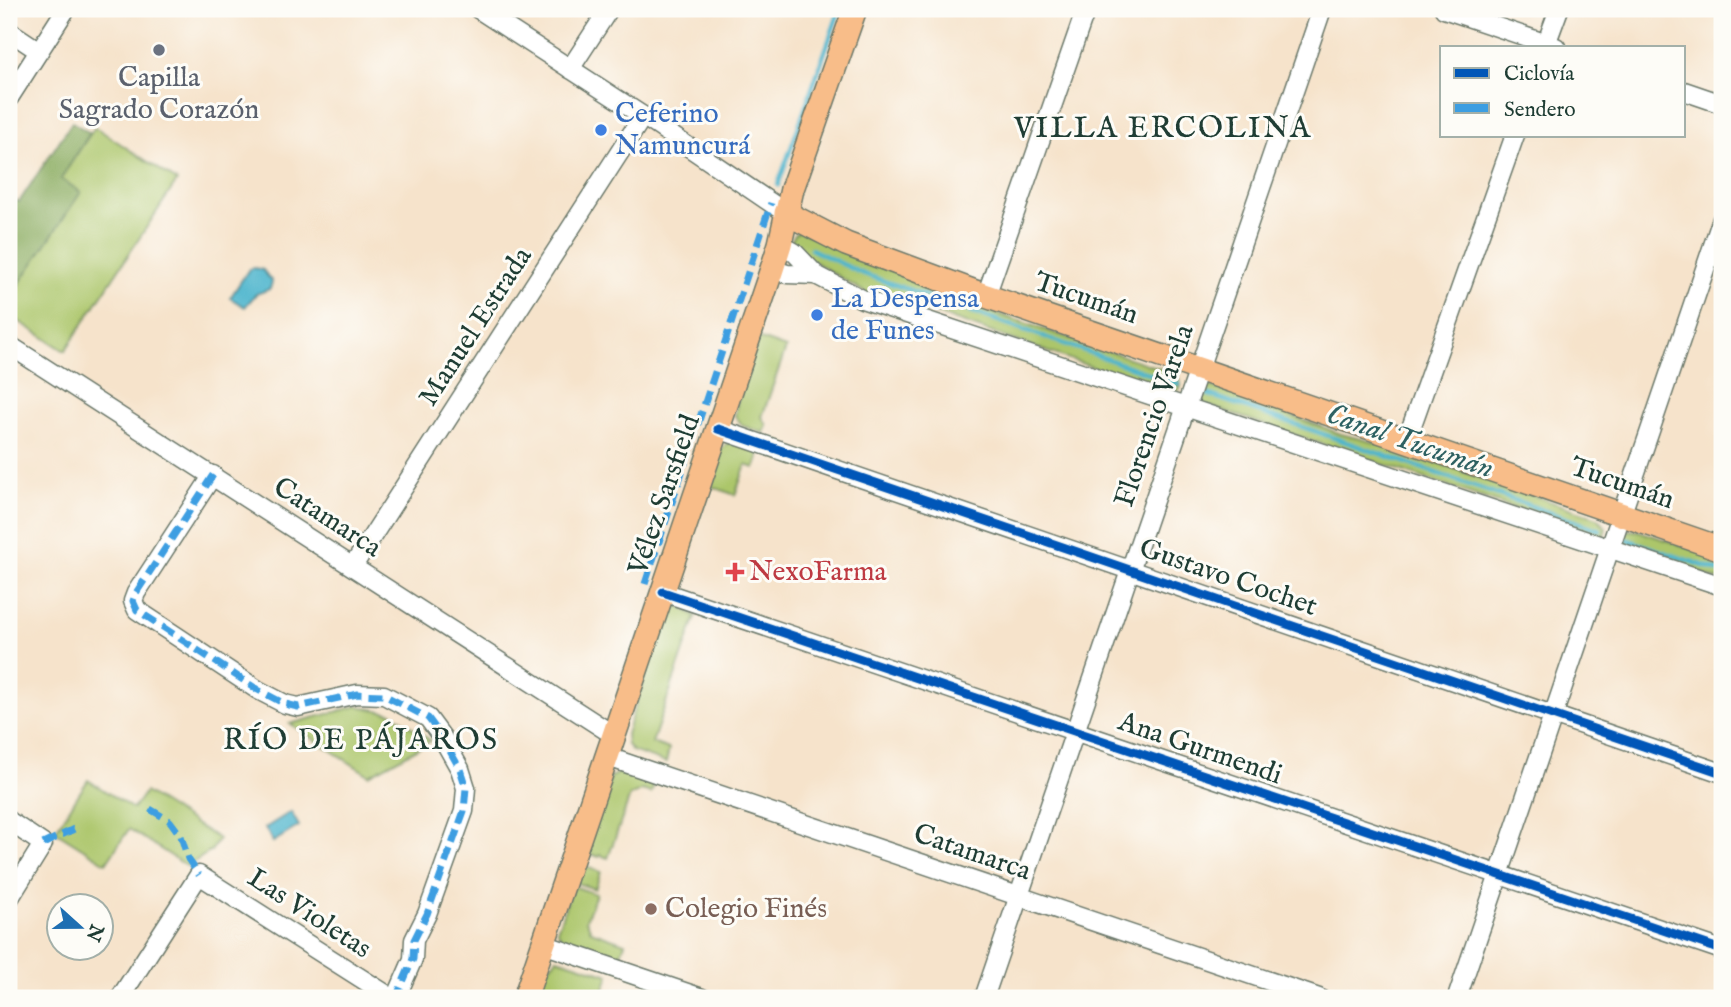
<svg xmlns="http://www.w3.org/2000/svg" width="1731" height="1007" font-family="'IM FELL English',serif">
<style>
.green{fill:#acc66b;stroke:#668250;stroke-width:2}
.forest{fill:#89ab5f;stroke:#54744a;stroke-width:2}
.water{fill:#4eb5cd;stroke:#367980;stroke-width:2}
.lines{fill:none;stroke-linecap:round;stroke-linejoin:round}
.stream{stroke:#4eb5cd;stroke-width:4.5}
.minor-casing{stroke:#6a7769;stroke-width:21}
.major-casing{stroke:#6a7769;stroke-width:26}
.minor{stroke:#fff;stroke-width:18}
.major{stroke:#f8bd89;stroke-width:23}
.quiet{stroke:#3c9ee2;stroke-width:7;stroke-dasharray:14 7;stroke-linecap:butt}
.cycleway-casing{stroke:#fdfcf7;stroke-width:13}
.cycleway{stroke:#0057b8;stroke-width:9}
.worship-dot{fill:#6b7280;stroke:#fdfcf7;stroke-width:2.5}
.shop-dot{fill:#3f7fe0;stroke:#fdfcf7;stroke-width:2.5}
.health-dot{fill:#e0444e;stroke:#fdfcf7;stroke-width:2.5}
.education-dot{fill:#8d6e63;stroke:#fdfcf7;stroke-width:2.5}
.labels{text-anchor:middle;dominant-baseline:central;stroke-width:6;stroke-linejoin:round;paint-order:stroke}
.worship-label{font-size:28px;fill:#5b616d;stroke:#fdfcf7}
.shop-label{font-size:28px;fill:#366cbe;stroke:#fdfcf7;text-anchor:start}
.street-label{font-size:28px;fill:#1f3d34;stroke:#fdfcf7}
.health-label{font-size:28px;fill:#be3a42;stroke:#fdfcf7;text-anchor:start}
.education-label{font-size:28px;fill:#785e54;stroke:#fdfcf7;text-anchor:start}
.neighbourhood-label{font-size:30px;letter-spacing:2px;fill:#1f3d34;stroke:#fdfcf7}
.water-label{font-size:30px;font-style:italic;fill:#2d6162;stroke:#fdfcf7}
</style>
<rect width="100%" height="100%" fill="#fdfcf7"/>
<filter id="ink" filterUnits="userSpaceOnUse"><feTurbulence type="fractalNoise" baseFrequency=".0143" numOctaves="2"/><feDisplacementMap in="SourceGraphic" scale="14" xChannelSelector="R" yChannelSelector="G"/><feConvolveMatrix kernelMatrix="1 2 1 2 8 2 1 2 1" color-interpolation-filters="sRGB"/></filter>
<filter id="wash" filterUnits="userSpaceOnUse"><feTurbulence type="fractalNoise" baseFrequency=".00686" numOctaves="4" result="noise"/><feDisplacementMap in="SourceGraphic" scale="28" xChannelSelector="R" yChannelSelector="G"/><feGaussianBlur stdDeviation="1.57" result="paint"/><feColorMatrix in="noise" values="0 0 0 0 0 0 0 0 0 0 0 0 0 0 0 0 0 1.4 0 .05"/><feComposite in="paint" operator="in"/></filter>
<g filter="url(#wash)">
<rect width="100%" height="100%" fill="#f6e3cb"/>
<g class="green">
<path d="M95,127L177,181L65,351L9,315V299L80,192L60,179Z"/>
<path d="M799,231L932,285L942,292L995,313L1174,373L1180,380L1181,386L1178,391L1159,390L921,308L869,295L802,254L791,241L795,234Z"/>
<path d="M758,338L786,348L762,417L767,425L764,433L743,426L735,416L737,402Z"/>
<path d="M1208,385L1341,434L1396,448L1598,518L1606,528L1604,535L1600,537L1203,404L1196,394L1201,387Z"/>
<path d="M732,441L760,451L755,468L746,465L735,495L710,486C714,472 716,446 732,441Z"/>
<path d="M1627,530L1639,531L1722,559V581L1624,547L1621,543L1623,534Z"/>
<path d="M680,606L696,616L652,743L669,749L666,763L632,751L627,745L626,734L666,613L673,607Z"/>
<path d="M358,706L392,713L431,741L369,775L290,724Z"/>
<path d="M619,773H629L655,782L651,793L642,790L630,796L608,858L600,855L599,857L585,852L611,777Z"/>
<path d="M88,780L133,809L145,792L219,839L211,851L187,866L129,829L106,863L55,831Z"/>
<path d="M580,865L601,872L595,889L574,882Z"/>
<path d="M573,886L596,894L586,920L591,931L625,943L619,959L563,939L557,930Z"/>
<path d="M557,958L609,975L601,998H535L544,973Z"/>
</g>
<path class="forest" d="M72,122L90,133L61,179L81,192L9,299V196L19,202Z"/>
<g class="water">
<path d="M255,268L263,270L272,282L270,289L256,294L245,307L230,298L249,269Z"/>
<path d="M291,812L299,826L273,842L265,828Z"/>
</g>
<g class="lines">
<g class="stream">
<path d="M778,185L840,9"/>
<path d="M811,249L861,273L1179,384"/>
<path d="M1207,394L1600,530"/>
<path d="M1625,539L1722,572"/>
</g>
</g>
</g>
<g filter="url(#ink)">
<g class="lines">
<defs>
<g id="minor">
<path d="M478,9L643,116L786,213"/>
<path d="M1444,9L1556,47"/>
<path d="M9,31L39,51"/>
<path d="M1545,47L1559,9"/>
<path d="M570,69L609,9"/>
<path d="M1684,91L1722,104"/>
<path d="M9,98L66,9"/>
<path d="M780,244L794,252L816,275L862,299L1722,586"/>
<path d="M772,269L787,274L816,275"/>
<path d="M986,296L1086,9"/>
<path d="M9,345L615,736"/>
<path d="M718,429L1722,773"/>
<path d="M1406,442L1515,135"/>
<path d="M213,475L136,593L133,601L137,610L258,690L285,704L298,707L357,694L384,695L428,718L442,737L460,769L466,788L464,811L427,914L414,940L413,959L396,998"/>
<path d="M353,566L643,116"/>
<path d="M663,592L1722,950"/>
<path d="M608,757L1319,998"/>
<path d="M9,821L43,844L9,899"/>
<path d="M543,944L702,998"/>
<path d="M120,998L199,875L392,998"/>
<path d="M984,998L1322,9"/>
<path d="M1457,998L1722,219"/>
</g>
<g id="major">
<path d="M786,213L846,244L986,296L1722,549"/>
<path d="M525,998L772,269L780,244L792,189L855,9"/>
</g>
</defs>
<use href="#minor" class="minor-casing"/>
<use href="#major" class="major-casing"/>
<use href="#minor" class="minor"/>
<use href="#major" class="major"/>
<g class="quiet">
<path d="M1719,229L1722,230"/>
<path d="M213,475L136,593L133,601L137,610L258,690L285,704L298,707L357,694L384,695L428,718L442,737L460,769L466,788L464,811L427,914L414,940L413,959L396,998"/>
<path d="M645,584L771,203"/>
<path d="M150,809L170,821L181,836L188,859L199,875"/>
<path d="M43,844L74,829"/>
</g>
<defs>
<g id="cycleway">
<path d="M718,429L1722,773"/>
<path d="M663,592L1722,950"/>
</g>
</defs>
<use href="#cycleway" class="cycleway-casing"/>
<use href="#cycleway" class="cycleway"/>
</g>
</g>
<circle class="worship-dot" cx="159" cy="50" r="7"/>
<g class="shop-dot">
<circle cx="601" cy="130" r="7"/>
<circle cx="817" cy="315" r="7"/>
</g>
<path class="health-dot" d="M731.5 561.5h7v7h7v7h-7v7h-7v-7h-7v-7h7z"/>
<circle class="education-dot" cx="651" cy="909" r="7"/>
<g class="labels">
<g class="worship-label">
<text x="159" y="78">Capilla<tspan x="159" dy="32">Sagrado Corazón</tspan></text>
</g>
<g class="shop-label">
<text x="615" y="114">Ceferino<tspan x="615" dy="32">Namuncurá</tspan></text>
<text x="831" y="299">La Despensa<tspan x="831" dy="32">de Funes</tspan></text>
</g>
<g class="street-label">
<text transform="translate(1086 299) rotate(19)">Tucumán</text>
<text transform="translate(476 327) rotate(-57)">Manuel Estrada</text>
<text transform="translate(1155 416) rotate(-71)">Florencio Varela</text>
<text transform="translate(1622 484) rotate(19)">Tucumán</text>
<text transform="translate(665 495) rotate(-71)">Vélez Sarsfield</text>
<text transform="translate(327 518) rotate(33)">Catamarca</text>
<text transform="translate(1228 578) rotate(19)">Gustavo Cochet</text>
<text transform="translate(1200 749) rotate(19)">Ana Gurmendi</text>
<text transform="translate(972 853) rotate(19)">Catamarca</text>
<text transform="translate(309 914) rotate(33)">Las Violetas</text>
</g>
<g class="health-label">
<text x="749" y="572">NexoFarma</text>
</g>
<g class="education-label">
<text x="665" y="909">Colegio Finés</text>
</g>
<g class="neighbourhood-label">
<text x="1163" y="129">VILLA ERCOLINA</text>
<text x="361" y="741">RÍO DE PÁJAROS</text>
</g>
<g class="water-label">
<text transform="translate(1410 442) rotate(19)">Canal Tucumán</text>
</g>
</g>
<rect width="1731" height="1007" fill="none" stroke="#fdfcf7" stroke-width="35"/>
<rect x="1440" y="46" width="245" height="91" fill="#fdfcf7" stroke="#a4b0a9" stroke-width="2"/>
<rect x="1454" y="68" width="35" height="10" fill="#0057b8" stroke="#a4b0a9" stroke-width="2"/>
<text x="1504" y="80" font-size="21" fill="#1f3d34">Ciclovía</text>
<rect x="1454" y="103" width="35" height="10" fill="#3c9ee2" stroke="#a4b0a9" stroke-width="2"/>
<text x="1504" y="116" font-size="21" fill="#1f3d34">Sendero</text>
<g transform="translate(80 927) rotate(111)"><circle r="33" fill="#fdfcf7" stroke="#a4b0a9" stroke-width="2"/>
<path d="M0-5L12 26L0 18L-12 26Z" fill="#1f6fb2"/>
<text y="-10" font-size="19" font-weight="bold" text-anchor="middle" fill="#1f3d34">N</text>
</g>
</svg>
